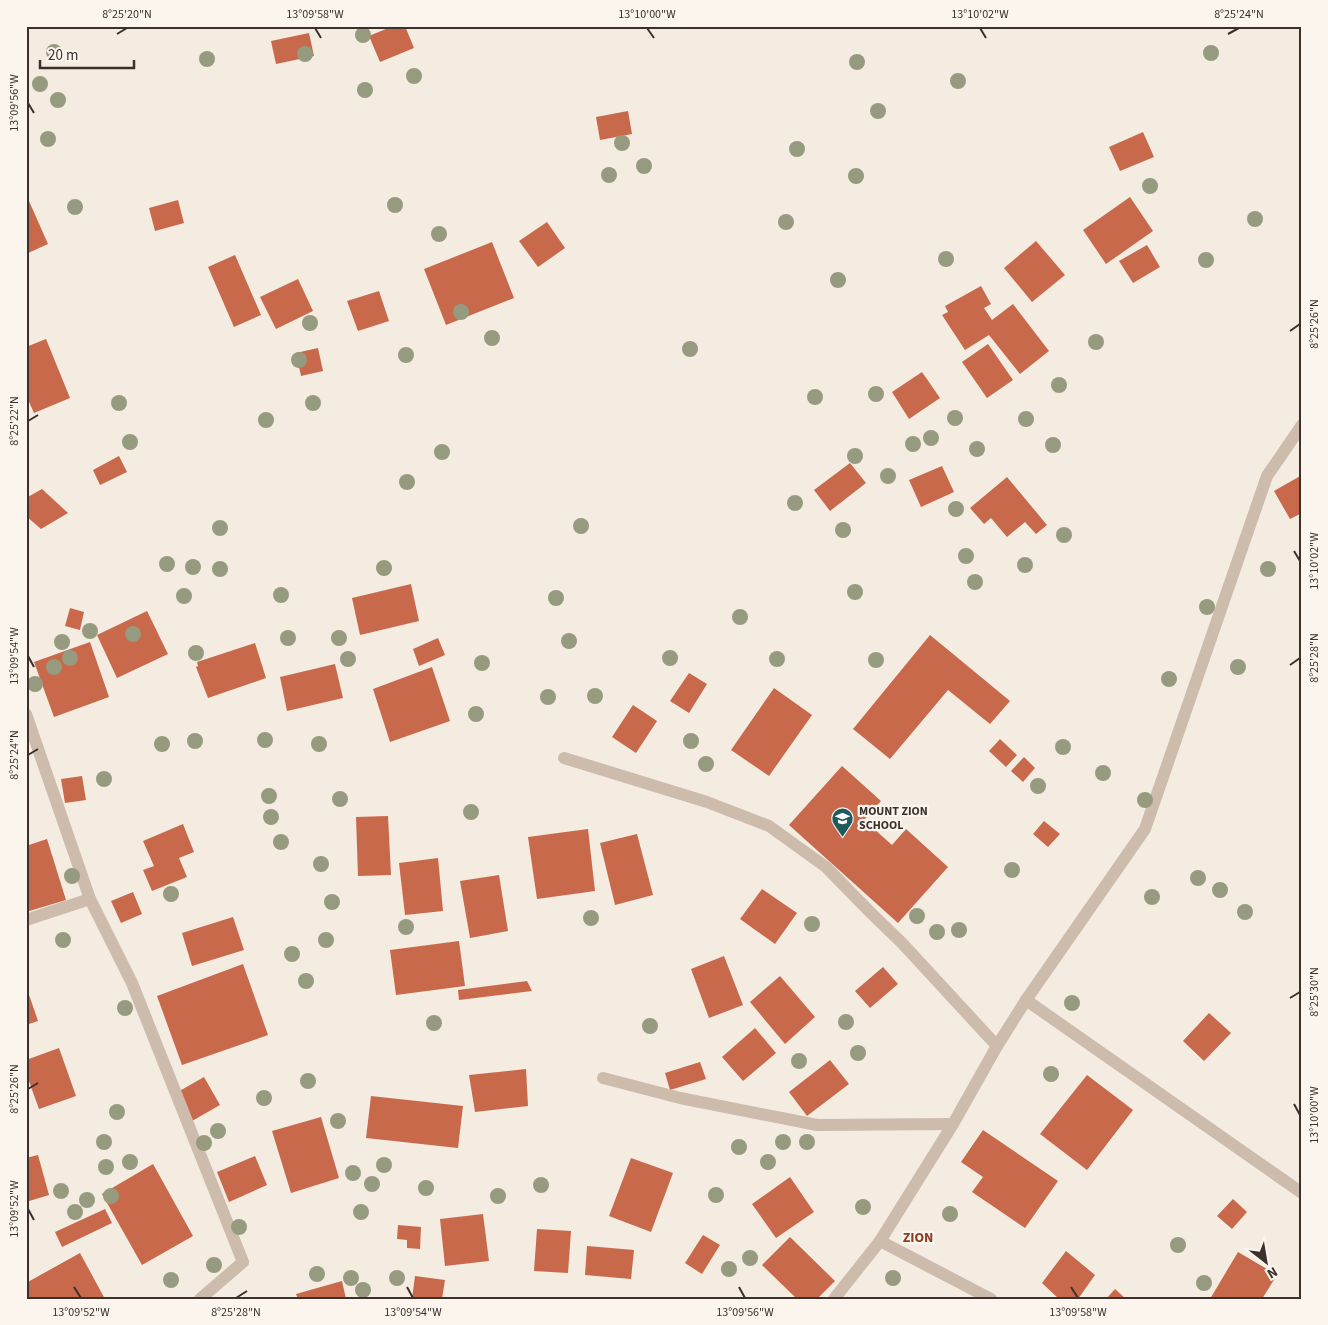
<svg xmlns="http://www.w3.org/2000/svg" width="1328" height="1325" font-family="'Source Sans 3',sans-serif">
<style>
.building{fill:#c8694b}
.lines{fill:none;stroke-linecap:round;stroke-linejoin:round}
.minor{stroke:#cdbbac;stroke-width:12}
.tree{fill:#969b7f}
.ticks{fill:none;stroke:#3b302b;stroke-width:2}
.labels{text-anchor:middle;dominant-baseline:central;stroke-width:4.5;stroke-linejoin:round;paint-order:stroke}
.poi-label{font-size:12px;font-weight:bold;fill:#3b302b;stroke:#fbf5ee;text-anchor:start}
.neighbourhood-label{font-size:14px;font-weight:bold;fill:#8c3b22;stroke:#fbf5ee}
.neatline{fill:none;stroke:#3b302b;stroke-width:2}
.ticks-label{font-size:12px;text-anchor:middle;fill:#3b302b}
</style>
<rect width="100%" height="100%" fill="#f4ebe1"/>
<g class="building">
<path d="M393,26H405L414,48L380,62L369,36Z"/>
<path d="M309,33L314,56L276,64L271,41Z"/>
<path d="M628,111L632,134L600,140L596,117Z"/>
<path d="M1143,132L1154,157L1120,171L1109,147Z"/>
<path d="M1130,197L1153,231L1106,264L1083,230Z"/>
<path d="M178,200L184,223L155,231L149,208Z"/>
<path d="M29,201L48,244L26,254V202Z"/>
<path d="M547,222L565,248L538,267L519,241Z"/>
<path d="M1036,241L1065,275L1032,302L1004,268Z"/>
<path d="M492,242L514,298L446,325L424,269Z"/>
<path d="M1147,245L1160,267L1133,283L1119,261Z"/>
<path d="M235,255L261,315L234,327L208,267Z"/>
<path d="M298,279L313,311L276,329L260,297Z"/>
<path d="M981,286L991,304L984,308L992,320L1013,304L1049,351L1020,374L989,335L965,350L942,315L948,312L945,306Z"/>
<path d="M379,291L389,321L358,331L347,301Z"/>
<path d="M46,339L70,398L34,413L26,395V347Z"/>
<path d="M988,344L1013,380L987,398L962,362Z"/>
<path d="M318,348L323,371L301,376L296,353Z"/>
<path d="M922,372L940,398L909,419L892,392Z"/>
<path d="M119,456L127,472L100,485L93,470Z"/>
<path d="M850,463L866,483L830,511L814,490Z"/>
<path d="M942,466L954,492L921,507L909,480Z"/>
<path d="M1302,475V513L1290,519L1274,491Z"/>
<path d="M1007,477L1047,525L1036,534L1025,522L1007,537L991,518L984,524L970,508Z"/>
<path d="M42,489L68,513L41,529L26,516V498Z"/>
<path d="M411,584L419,621L360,635L352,598Z"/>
<path d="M70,608L84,612L80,630L65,626Z"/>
<path d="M147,611L168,654L117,678L97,635Z"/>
<path d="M930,635L1010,701L990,724L948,690L890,759L853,729Z"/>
<path d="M438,638L445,655L419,666L413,649Z"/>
<path d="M90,642L109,697L54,717L34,662Z"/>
<path d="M255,643L266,678L208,698L196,667L198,666L197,662Z"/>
<path d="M335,664L343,698L287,711L280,677Z"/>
<path d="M432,667L450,721L390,742L373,689Z"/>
<path d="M689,673L707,684L689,713L670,701Z"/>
<path d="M774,688L812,715L769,776L731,750Z"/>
<path d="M633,705L657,721L636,753L612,737Z"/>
<path d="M1000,739L1017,755L1006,767L989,751Z"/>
<path d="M1024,757L1035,768L1023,782L1011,771Z"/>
<path d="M842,766L881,801L864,820L892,845L906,829L948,867L898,923L789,825Z"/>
<path d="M82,776L86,800L65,803L61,779Z"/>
<path d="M388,816L391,875L358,876L356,817Z"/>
<path d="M1044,821L1060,834L1048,847L1033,834Z"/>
<path d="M183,824L194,852L179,858L187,877L152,891L143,870L154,866L143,841Z"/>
<path d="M588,829L595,891L537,899L528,837Z"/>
<path d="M637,834L653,895L615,905L600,843Z"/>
<path d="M47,839L66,900L26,912V846Z"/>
<path d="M438,858L443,911L405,915L399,863Z"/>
<path d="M499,875L508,931L470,938L460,881Z"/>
<path d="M762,889L797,913L775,944L740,919Z"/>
<path d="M133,892L142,914L121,923L111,901Z"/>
<path d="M233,917L244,950L192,966L182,933Z"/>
<path d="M459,941L465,986L396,995L390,950Z"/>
<path d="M724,956L743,1005L709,1018L691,969Z"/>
<path d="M243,964L268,1035L182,1065L157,996Z"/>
<path d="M883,967L898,984L870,1008L855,991Z"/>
<path d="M780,976L815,1017L785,1044L750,1002Z"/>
<path d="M527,981L532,991L459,1000L458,990Z"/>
<path d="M26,986L38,1021L26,1025Z"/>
<path d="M1209,1013L1231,1033L1204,1061L1183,1041Z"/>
<path d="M755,1028L776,1053L743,1081L722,1057Z"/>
<path d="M59,1048L76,1096L39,1109L26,1073V1060Z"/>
<path d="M830,1060L849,1084L807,1116L789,1092Z"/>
<path d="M700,1062L706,1079L670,1090L665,1073Z"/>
<path d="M526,1069L528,1106L475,1112L469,1075Z"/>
<path d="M1087,1075L1133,1110L1087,1170L1040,1134Z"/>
<path d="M204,1077L220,1105L192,1121L176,1093Z"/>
<path d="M371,1096L463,1106L458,1148L366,1138Z"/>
<path d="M321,1117L339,1178L291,1193L272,1131Z"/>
<path d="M983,1130L1058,1181L1025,1228L972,1192L983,1177L961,1162Z"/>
<path d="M38,1155L49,1195L26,1202V1158Z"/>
<path d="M255,1156L267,1185L229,1202L217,1172Z"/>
<path d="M631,1158L673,1173L651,1232L609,1216Z"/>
<path d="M153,1164L193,1236L142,1265L102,1194Z"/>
<path d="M790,1177L814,1212L776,1238L752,1204Z"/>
<path d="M1233,1199L1247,1212L1232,1229L1217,1216Z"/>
<path d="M105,1209L112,1223L62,1247L55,1232Z"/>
<path d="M483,1214L489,1261L445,1266L440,1219Z"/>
<path d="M398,1225L421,1227L420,1249L407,1248V1240L397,1239Z"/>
<path d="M537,1229L571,1231L568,1273L534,1271Z"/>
<path d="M703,1235L720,1245L702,1274L685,1263Z"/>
<path d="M790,1237L835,1281L817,1299H797L762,1265Z"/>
<path d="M587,1246L634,1250L631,1279L585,1275Z"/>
<path d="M1066,1251L1095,1275L1078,1299H1059L1042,1283Z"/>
<path d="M1238,1252L1277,1275L1262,1299H1210Z"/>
<path d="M80,1253L105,1299H26V1283Z"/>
<path d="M415,1276L445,1280L442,1299H412Z"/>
<path d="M342,1281L346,1299H298L296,1294Z"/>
<path d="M1115,1289L1126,1299H1106Z"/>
</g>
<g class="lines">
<g class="minor">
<path d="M26,714L90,899L132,983L243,1262L200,1299"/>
<path d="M564,758L707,802L769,826L826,867L871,913L902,943L997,1046"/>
<path d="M26,920L90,899"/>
<path d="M1026,1000L1302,1193"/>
<path d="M603,1078L680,1098L817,1125L953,1124"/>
<path d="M880,1241L991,1299"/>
<path d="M834,1299L880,1241L953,1124L997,1046L1026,1000L1145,829L1267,476L1302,425"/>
</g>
</g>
<g class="tree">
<circle cx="363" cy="35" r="8"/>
<circle cx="54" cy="52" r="8"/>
<circle cx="1211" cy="53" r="8"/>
<circle cx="305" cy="54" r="8"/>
<circle cx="207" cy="59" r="8"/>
<circle cx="857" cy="62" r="8"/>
<circle cx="414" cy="76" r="8"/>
<circle cx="958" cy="81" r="8"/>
<circle cx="40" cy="84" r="8"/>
<circle cx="365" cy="90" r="8"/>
<circle cx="58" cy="100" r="8"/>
<circle cx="878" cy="111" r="8"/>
<circle cx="48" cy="139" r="8"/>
<circle cx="622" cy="143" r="8"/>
<circle cx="797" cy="149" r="8"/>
<circle cx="644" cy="166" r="8"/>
<circle cx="609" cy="175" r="8"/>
<circle cx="856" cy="176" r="8"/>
<circle cx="1150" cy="186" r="8"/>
<circle cx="395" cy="205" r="8"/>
<circle cx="75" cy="207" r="8"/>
<circle cx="1255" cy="219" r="8"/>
<circle cx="786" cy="222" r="8"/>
<circle cx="439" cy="234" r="8"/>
<circle cx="946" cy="259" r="8"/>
<circle cx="1206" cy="260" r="8"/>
<circle cx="838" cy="280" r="8"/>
<circle cx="461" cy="312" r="8"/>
<circle cx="310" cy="323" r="8"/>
<circle cx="492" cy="338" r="8"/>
<circle cx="1096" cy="342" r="8"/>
<circle cx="690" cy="349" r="8"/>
<circle cx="406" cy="355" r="8"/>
<circle cx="299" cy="360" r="8"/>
<circle cx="1059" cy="385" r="8"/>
<circle cx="876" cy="394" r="8"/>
<circle cx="815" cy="397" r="8"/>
<circle cx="119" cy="403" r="8"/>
<circle cx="313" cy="403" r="8"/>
<circle cx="955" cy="418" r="8"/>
<circle cx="1026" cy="419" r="8"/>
<circle cx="266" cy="420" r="8"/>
<circle cx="931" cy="438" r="8"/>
<circle cx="130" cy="442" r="8"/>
<circle cx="913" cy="444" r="8"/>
<circle cx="1053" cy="445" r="8"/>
<circle cx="977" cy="449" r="8"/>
<circle cx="442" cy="452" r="8"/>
<circle cx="855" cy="456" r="8"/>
<circle cx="888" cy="476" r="8"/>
<circle cx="407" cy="482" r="8"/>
<circle cx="795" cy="503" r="8"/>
<circle cx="956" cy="509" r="8"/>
<circle cx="581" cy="526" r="8"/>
<circle cx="220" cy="528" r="8"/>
<circle cx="843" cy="530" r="8"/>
<circle cx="1064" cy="535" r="8"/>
<circle cx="966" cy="556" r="8"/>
<circle cx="167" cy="564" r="8"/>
<circle cx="1025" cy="565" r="8"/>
<circle cx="193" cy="567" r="8"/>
<circle cx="384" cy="568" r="8"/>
<circle cx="220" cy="569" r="8"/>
<circle cx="1268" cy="569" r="8"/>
<circle cx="975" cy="582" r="8"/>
<circle cx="855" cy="592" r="8"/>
<circle cx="281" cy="595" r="8"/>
<circle cx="184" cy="596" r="8"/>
<circle cx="556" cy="598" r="8"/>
<circle cx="1207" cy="607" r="8"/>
<circle cx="740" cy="617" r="8"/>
<circle cx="90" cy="631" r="8"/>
<circle cx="133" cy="634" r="8"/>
<circle cx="288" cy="638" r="8"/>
<circle cx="339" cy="638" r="8"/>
<circle cx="569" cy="641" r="8"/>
<circle cx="62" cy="642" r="8"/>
<circle cx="196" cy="653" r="8"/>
<circle cx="70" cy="658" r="8"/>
<circle cx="670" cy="658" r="8"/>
<circle cx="348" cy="659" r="8"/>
<circle cx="777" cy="659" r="8"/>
<circle cx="876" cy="660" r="8"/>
<circle cx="482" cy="663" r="8"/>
<circle cx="54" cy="667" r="8"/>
<circle cx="1238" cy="667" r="8"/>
<circle cx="1169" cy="679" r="8"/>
<circle cx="35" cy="684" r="8"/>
<circle cx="595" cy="696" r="8"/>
<circle cx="548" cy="697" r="8"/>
<circle cx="476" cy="714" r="8"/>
<circle cx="265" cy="740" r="8"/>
<circle cx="195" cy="741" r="8"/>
<circle cx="691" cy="741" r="8"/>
<circle cx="162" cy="744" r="8"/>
<circle cx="319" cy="744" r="8"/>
<circle cx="1063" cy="747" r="8"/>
<circle cx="706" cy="764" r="8"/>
<circle cx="1103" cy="773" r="8"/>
<circle cx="104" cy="779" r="8"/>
<circle cx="1038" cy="786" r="8"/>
<circle cx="269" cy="796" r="8"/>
<circle cx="340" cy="799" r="8"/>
<circle cx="1145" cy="800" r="8"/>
<circle cx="471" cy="812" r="8"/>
<circle cx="271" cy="817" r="8"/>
<circle cx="281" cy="842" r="8"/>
<circle cx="321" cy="864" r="8"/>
<circle cx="1012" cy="870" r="8"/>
<circle cx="72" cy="876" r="8"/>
<circle cx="1198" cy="878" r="8"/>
<circle cx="1220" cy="890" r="8"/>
<circle cx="171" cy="894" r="8"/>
<circle cx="1152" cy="897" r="8"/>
<circle cx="332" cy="902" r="8"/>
<circle cx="1245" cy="912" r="8"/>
<circle cx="917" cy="916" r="8"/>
<circle cx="591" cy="918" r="8"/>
<circle cx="812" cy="924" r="8"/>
<circle cx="406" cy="927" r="8"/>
<circle cx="959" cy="930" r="8"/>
<circle cx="937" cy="932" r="8"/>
<circle cx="63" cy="940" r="8"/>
<circle cx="326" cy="940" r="8"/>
<circle cx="292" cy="954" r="8"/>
<circle cx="306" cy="981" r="8"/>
<circle cx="1072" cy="1003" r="8"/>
<circle cx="125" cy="1008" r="8"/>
<circle cx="846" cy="1022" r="8"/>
<circle cx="434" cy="1023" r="8"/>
<circle cx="650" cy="1026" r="8"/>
<circle cx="858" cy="1053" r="8"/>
<circle cx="799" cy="1061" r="8"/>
<circle cx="1051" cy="1074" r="8"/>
<circle cx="308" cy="1081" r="8"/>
<circle cx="264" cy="1098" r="8"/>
<circle cx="117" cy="1112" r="8"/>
<circle cx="338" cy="1121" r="8"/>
<circle cx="218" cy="1131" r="8"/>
<circle cx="104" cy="1142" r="8"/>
<circle cx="783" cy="1142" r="8"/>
<circle cx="807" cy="1142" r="8"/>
<circle cx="204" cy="1143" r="8"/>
<circle cx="739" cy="1147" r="8"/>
<circle cx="130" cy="1162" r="8"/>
<circle cx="768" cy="1162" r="8"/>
<circle cx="384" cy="1165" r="8"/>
<circle cx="106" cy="1167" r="8"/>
<circle cx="353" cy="1173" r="8"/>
<circle cx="372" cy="1184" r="8"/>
<circle cx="541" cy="1185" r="8"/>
<circle cx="426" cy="1188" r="8"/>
<circle cx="61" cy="1191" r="8"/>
<circle cx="716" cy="1195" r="8"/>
<circle cx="111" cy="1196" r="8"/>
<circle cx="498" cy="1196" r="8"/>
<circle cx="87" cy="1200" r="8"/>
<circle cx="863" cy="1207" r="8"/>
<circle cx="75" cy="1212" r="8"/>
<circle cx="361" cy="1212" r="8"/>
<circle cx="950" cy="1214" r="8"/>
<circle cx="239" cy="1227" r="8"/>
<circle cx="1178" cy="1245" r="8"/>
<circle cx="750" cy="1258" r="8"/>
<circle cx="214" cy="1265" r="8"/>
<circle cx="729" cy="1269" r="8"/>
<circle cx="317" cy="1274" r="8"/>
<circle cx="351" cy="1278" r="8"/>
<circle cx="397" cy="1278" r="8"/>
<circle cx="893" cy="1278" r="8"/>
<circle cx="171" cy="1280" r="8"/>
<circle cx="1204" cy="1283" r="8"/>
<circle cx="363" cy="1290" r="8"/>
</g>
<path class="ticks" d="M315,28L321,38M647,28L654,38M980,28L986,38M117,34L127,28M1228,34L1239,28M28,103L34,113M1290,331L1300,324M28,421L38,415M1294,551L1300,561M28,656L34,667M1290,665L1300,658M28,755L38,749M1290,998L1300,992M28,1089L38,1083M1294,1104L1300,1115M28,1209L34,1220M74,1287L81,1298M407,1287L413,1298M739,1287L745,1298M1071,1287L1078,1298M236,1298L247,1291"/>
<defs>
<symbol id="school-pin" viewBox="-11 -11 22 30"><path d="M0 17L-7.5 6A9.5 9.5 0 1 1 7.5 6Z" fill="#1f5a5e" stroke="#fbf5ee"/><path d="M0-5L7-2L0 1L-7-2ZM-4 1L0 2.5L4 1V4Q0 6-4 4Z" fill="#fff"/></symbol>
</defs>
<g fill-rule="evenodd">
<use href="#school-pin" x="830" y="806" width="25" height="34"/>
</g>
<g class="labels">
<g class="poi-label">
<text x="859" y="811">MOUNT ZION<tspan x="859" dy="14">SCHOOL</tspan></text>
</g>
<g class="neighbourhood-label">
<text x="918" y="1238">ZION</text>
</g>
</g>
<rect width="1328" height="1325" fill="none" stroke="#fbf5ee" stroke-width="55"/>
<g transform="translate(1266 1262) rotate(149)" stroke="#fbf5ee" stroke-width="4" paint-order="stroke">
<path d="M0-4L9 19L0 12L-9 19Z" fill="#3b302b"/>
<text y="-8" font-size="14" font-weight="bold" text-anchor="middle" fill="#3b302b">N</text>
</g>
<path d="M40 60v8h94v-8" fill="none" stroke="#3b302b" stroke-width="2.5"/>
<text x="48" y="60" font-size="15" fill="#3b302b" stroke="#fbf5ee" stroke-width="4" paint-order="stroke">20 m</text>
<rect x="28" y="28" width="1272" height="1270" class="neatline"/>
<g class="ticks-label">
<text x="127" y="18">8°25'20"N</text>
<text x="315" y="18">13°09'58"W</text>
<text x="647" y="18">13°10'00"W</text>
<text x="980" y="18">13°10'02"W</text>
<text x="1239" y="18">8°25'24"N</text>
<text transform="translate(14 103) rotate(-90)" y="4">13°09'56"W</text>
<text transform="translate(1314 324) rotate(-90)" y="4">8°25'26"N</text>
<text transform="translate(14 421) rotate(-90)" y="4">8°25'22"N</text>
<text transform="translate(1314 561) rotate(-90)" y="4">13°10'02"W</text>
<text transform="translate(14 656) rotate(-90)" y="4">13°09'54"W</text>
<text transform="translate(1314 658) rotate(-90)" y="4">8°25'28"N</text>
<text transform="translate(14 755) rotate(-90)" y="4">8°25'24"N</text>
<text transform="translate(1314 992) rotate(-90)" y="4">8°25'30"N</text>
<text transform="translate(14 1089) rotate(-90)" y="4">8°25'26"N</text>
<text transform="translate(1314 1115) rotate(-90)" y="4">13°10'00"W</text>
<text transform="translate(14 1209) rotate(-90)" y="4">13°09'52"W</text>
<text x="81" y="1316">13°09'52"W</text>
<text x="236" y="1316">8°25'28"N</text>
<text x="413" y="1316">13°09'54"W</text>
<text x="745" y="1316">13°09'56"W</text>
<text x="1078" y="1316">13°09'58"W</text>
</g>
</svg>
